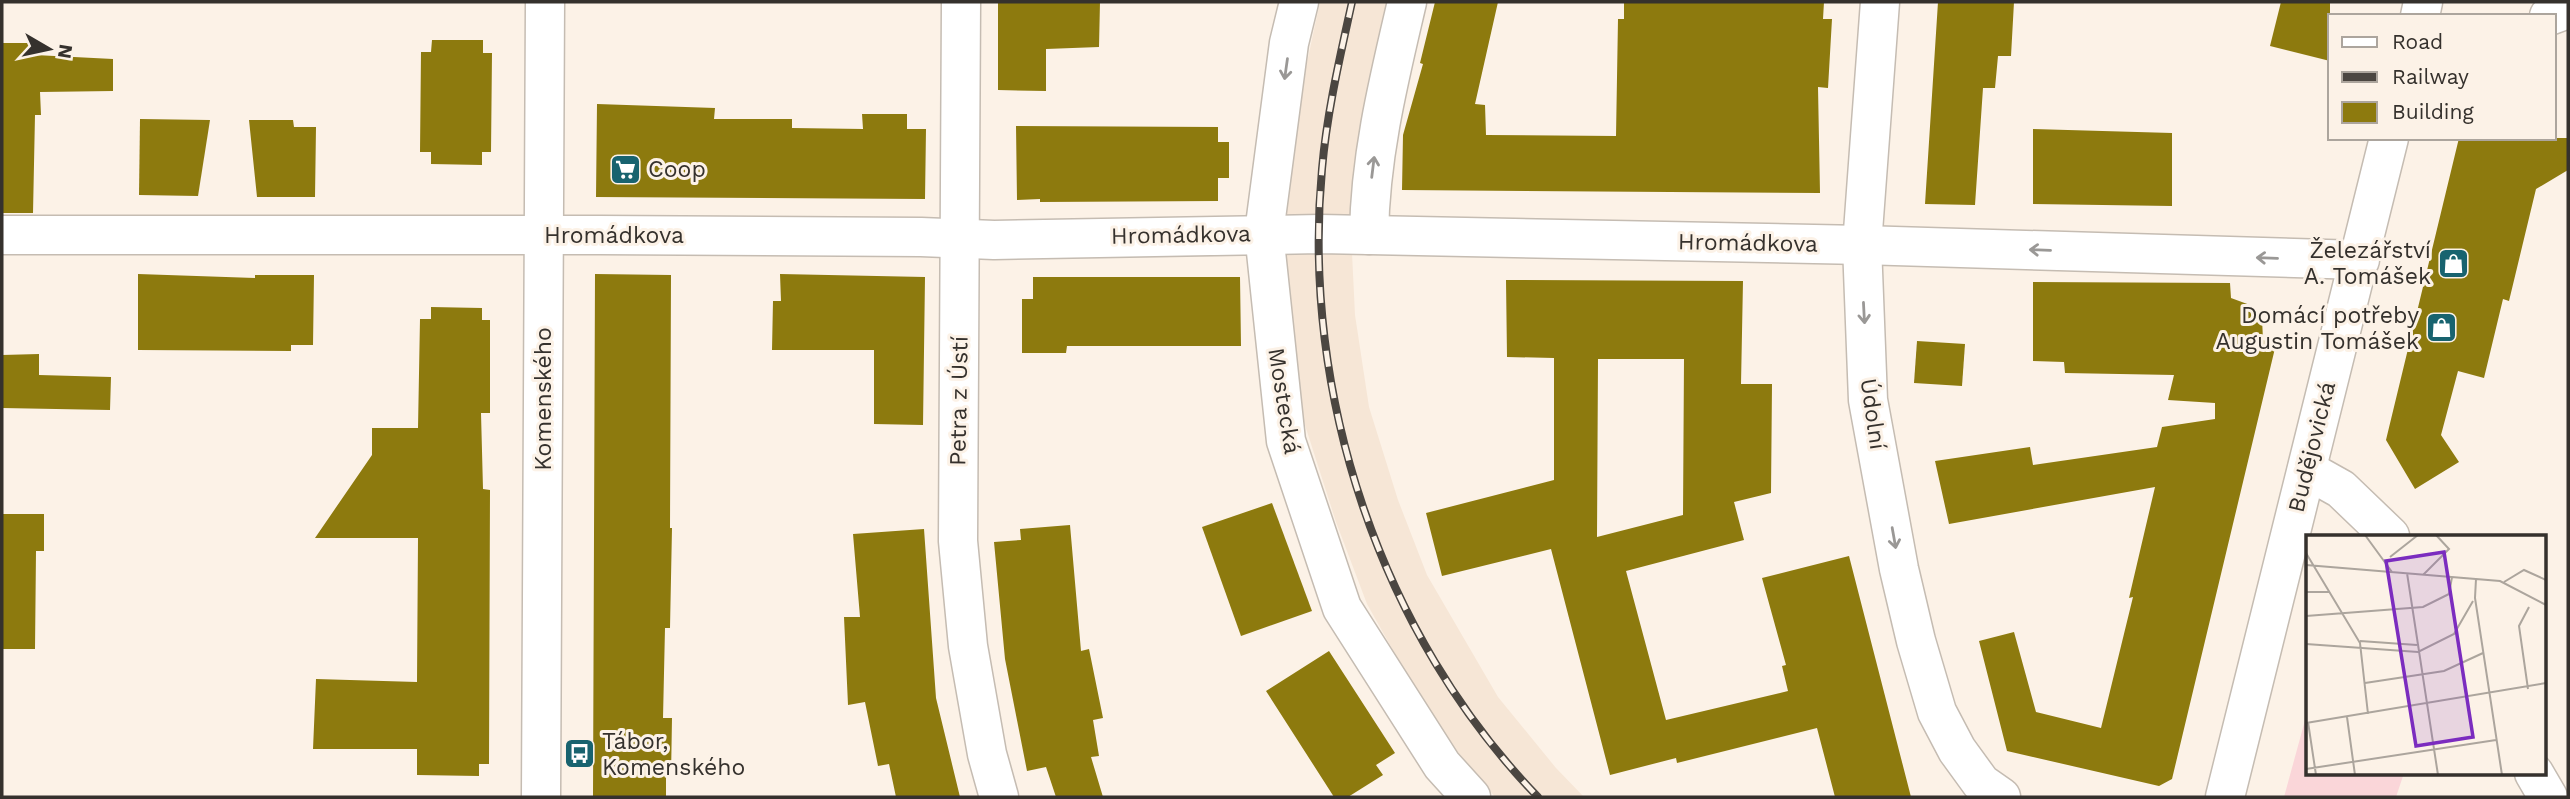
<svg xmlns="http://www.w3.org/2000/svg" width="2570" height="799" font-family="'Work Sans',sans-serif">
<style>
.built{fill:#f6e6d6}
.green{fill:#fad6d9}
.building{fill:#8d7a0e;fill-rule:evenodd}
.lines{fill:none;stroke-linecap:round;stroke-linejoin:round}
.street-casing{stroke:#c5bcb2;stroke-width:41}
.secondary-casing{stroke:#c5bcb2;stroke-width:41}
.street{stroke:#fff;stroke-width:38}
.secondary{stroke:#fff;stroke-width:38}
.rail-casing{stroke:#4b4641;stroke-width:8}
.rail{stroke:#fcf2e7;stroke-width:5;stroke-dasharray:16;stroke-linecap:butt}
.oneway{stroke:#9a9896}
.labels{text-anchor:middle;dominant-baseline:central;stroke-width:6;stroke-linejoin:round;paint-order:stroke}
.poi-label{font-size:23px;fill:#35312d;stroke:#fcf2e7;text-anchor:start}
.street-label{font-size:23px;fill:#35312d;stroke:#fcf2e7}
.inset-road{fill:none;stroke:#aca59d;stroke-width:2}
.view{fill:#7b2cbf;fill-opacity:0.15;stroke:#7b2cbf;stroke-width:3.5}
.inset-edge{fill:none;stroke:#35312d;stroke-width:3.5}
</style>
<rect width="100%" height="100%" fill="#fcf2e7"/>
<path class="built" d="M1320,2H1388L1351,232L1355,315L1369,407L1398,500L1427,575L1498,697L1556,768L1584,797H1495L1444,735L1403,668L1367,604L1336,522L1304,422L1290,321L1285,232L1290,168L1300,95Z"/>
<path class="green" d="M2307,713L2308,773H2404L2396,797H2284Z"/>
<g class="building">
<path d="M998,2H1100L1099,47L1046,49V91L998,90Z"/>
<path d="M1435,2H1498L1475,104L1485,105L1486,135L1616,136L1618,19H1624V2H1824L1823,19H1832L1828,88L1818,87L1820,193L1402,190L1403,135L1423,64L1420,63Z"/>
<path d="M1938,2H2014L2011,56H1998L1995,88H1983L1975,205L1925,204Z"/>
<path d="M2281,2H2330V61L2270,46Z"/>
<path d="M432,40H483V53H492L491,152H482V165L431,164V152H420L421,52H431Z"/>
<path d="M2,43H35V55L113,59V91L40,92L41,115H35L33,213H2Z"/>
<path d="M597,104L715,108L714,119H792V128L863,129L862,114H907V129H926L925,199L596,197Z"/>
<path d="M140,119L210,120L198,196L139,195Z"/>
<path d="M249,120H293L294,127H316L315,197H257Z"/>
<path d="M1016,126L1218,127V142H1229V178H1218V201L1040,202V199L1017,200Z"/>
<path d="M2033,129L2172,133V206L2033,204Z"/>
<path d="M2459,138H2568V170L2536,189L2509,301L2503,299L2484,378L2458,371L2441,435L2459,462L2415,489L2386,440Z"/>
<path d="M138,274L255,278V275H314L313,345H291V351L138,350Z"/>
<path d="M595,274L671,275L670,528H672L670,628H665L663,718H672L671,777H666V797H593Z"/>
<path d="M780,274L925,277L923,425L874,424V350H772L773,301H781Z"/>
<path d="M1033,277H1240L1241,346H1067L1066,353H1022V299H1033Z"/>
<path d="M1506,280L1743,281L1741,384H1772L1771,493L1734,502L1744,540L1626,571L1666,720L1788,691L1782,666L1786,665L1762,578L1849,556L1911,797H1835L1817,728L1677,763L1676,758L1610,775L1551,549L1442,576L1426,513L1554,480V358L1507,357ZM1598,359H1684L1683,515L1597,537Z"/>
<path d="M2033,282L2230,283L2231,298L2250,305L2262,318L2263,340L2276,344L2172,779L2159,786L2007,751L1979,641L2014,632L2036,712L2101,728L2133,597L2129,598L2155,487L1949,524L1935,461L2030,447L2033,465L2157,447L2162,427L2215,419V403L2168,400L2174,375L2065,373L2064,362L2033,361Z"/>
<path d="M431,307L482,308V320H490V413H481L483,489L490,490L489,764H479V776L417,775V749H313L316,679L417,682L418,538H315L372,455V428H418L420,319H431Z"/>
<path d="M1917,341L1965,344L1962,386L1914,383Z"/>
<path d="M39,354V375L111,377L110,410L2,408V355Z"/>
<path d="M1272,503L1312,611L1241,636L1202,527Z"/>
<path d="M2,514H44V551H36L35,649H2Z"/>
<path d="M1070,525L1081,651L1089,649L1103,718L1093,720L1099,756L1091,757L1103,797H1056L1046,767L1027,771L1005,659L994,542L1021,540L1020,529Z"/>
<path d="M924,529L936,698L960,797H896L889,764L878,766L865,702L848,705L844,617H860L853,534Z"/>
<path d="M1329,651L1395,753L1376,765L1383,775L1348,797H1334L1266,691Z"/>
</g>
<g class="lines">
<defs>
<g id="street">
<path d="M961,2L958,541L968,646L987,754L999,797"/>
<path d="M1299,2L1289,43L1264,233L1286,441L1342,608L1442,765L1471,797"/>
<path d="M1880,2L1862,245L1868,400L1899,569L1916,641L1937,712L1957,750L1981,783L2001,797"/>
<path d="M2549,16L2568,9"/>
<path d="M2,235H600L921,237L994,240L1320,234L1862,245L2360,260"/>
<path d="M1369,235C1370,155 1389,79 1407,2"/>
<path d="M2307,470L2341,489L2390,536"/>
<path d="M2534,773L2548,797"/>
<path d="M541,797L545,2"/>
</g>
<g id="secondary">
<path d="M2420,16L2423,2"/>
<path d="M2225,797L2389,138"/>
</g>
</defs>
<use href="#street" class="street-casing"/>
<use href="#secondary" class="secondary-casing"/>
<use href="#street" class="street"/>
<use href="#secondary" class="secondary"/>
<defs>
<path id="rail" d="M1352,2C1340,57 1327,112 1322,169C1301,394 1380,634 1538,797"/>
</defs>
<use href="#rail" class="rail-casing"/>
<use href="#rail" class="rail"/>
</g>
<defs><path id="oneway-shaft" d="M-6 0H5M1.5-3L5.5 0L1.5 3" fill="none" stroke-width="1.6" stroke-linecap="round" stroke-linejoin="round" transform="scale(1.75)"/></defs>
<g class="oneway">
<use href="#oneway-shaft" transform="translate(1286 69) rotate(98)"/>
<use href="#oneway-shaft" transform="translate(1373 167) rotate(-83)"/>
<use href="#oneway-shaft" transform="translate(2040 250) rotate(-178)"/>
<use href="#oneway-shaft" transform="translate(2267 258) rotate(-178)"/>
<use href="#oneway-shaft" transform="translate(1864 313) rotate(87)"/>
<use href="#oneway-shaft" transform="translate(1894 538) rotate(80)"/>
</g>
<defs>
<symbol id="supermarket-square" viewBox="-11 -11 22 22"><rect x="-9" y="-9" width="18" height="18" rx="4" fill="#18636f" stroke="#fcf2e7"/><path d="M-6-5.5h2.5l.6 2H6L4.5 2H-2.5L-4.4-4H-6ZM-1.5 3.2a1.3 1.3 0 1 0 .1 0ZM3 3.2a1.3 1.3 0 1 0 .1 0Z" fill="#fff"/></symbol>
<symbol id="shop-square" viewBox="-11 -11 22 22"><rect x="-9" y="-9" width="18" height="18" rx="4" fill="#18636f" stroke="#fcf2e7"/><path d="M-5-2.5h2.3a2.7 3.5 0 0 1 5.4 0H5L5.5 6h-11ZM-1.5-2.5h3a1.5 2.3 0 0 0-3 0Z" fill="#fff"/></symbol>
<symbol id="bus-square" viewBox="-11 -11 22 22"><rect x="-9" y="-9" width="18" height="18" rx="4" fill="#18636f" stroke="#fcf2e7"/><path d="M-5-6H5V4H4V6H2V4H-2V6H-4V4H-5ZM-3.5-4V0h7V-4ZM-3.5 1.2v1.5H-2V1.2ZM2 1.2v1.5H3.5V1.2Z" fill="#fff"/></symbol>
</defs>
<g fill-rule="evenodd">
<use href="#supermarket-square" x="608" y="152" width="35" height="35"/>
<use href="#shop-square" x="2436" y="246" width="35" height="35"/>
<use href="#shop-square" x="2424" y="310" width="35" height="35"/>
<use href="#bus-square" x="562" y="736" width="35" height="35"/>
</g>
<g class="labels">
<g class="poi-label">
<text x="648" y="169">Coop</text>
<text x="2431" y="250" text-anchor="end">Železářství<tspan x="2431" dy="26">A. Tomášek</tspan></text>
<text x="2419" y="315" text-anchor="end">Domácí potřeby<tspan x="2419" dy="26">Augustin Tomášek</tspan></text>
<text x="602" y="741">Tábor,<tspan x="602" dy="26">Komenského</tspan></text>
</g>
<g class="street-label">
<text x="614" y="235">Hromádkova</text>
<text transform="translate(1181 235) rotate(-1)">Hromádkova</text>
<text transform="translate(1748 243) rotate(1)">Hromádkova</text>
<text transform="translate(543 399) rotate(-90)">Komenského</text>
<text transform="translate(959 401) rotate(-89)">Petra z Ústí</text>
<text transform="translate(1284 401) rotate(81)">Mostecká</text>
<text transform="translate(1873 414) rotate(82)">Údolní</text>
<text transform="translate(2312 447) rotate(-76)">Budějovická</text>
</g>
</g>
<g transform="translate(2306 535)">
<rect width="240" height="240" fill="#fcf2e7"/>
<path class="inset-road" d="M59,0L86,37M0,18L54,108L62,179M84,22L112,0M0,30L194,46L240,70M101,38L132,240M117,40L143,14L130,0M170,44L169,63L196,240M198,47L218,35L240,45M0,57H24M0,81L117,72L143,59L146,42M54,106L111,110M0,109L112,117L148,99L167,66M59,148L138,136L177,118M222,154L213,91L223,72M41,182L49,240M2,187L10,240M0,188L240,148M0,234L190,205"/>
<path class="view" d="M138,17L167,202L110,211L80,26Z"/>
<rect width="240" height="240" class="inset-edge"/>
</g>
<rect width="2570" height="799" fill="none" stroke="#35312d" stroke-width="7"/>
<rect x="2328" y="14" width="228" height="126" fill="#fcf2e7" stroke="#aca59d" stroke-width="2"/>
<rect x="2342" y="37" width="35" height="10" fill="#ffffff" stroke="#aca59d" stroke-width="2"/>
<text x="2392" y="49" font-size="21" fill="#35312d">Road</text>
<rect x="2342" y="72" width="35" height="10" fill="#4b4641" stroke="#aca59d" stroke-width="2"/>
<text x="2392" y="84" font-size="21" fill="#35312d">Railway</text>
<rect x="2342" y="102" width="35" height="21" fill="#8d7a0e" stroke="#aca59d" stroke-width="2"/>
<text x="2392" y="119" font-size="21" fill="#35312d">Building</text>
<g transform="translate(49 49) rotate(99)" stroke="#fcf2e7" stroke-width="5" paint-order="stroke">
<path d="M0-5L12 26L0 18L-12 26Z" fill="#35312d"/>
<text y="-10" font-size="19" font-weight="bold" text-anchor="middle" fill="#35312d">N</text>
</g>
</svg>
